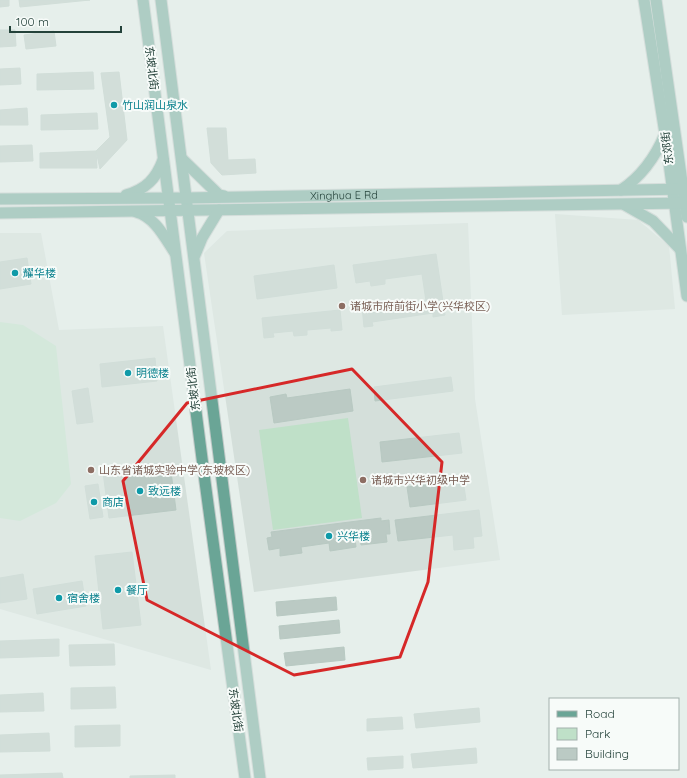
<svg xmlns="http://www.w3.org/2000/svg" width="687" height="778" font-family="Quicksand,'Noto Sans SC',sans-serif">
<style>
.built{fill:#d4dfda}
.green{fill:#bfe0c8}
.building{fill:#bbcac4;stroke:#b8c9c2}
.lines{fill:none;stroke-linecap:round;stroke-linejoin:round}
.major-casing{stroke:#c2cac8;stroke-width:13}
.major{stroke:#6aa596;stroke-width:11}
.marked{fill:none;stroke:#d62828;stroke-width:3;stroke-linejoin:round}
.culture-dot{fill:#0f9aa8;stroke:#f7fbf9;stroke-width:1.5}
.education-dot{fill:#8d6e63;stroke:#f7fbf9;stroke-width:1.5}
.labels{text-anchor:middle;dominant-baseline:central;stroke-width:4;stroke-linejoin:round;paint-order:stroke}
.street-label{font-size:11px;fill:#24423a;stroke:#f7fbf9}
.culture-label{font-size:11px;fill:#0d838f;stroke:#f7fbf9;text-anchor:start}
.education-label{font-size:11px;fill:#785e54;stroke:#f7fbf9;text-anchor:start}
</style>
<rect width="100%" height="100%" fill="#e6efeb"/>
<g class="built">
<path d="M555,214L638,220L669,246L675,309L562,315Z"/>
<path d="M468,223L475,399L500,560L254,592L204,253L227,231Z"/>
<path d="M0,233H41L59,330L163,326L211,670L0,609Z"/>
</g>
<g class="green">
<path d="M0,322L23,325L56,346L71,484L56,503L20,521L0,518Z"/>
<path d="M348,418L362,518L273,530L259,430Z"/>
</g>
<g class="building">
<path d="M0,0H9V6L0,7Z"/>
<path d="M19,0H90L20,7Z"/>
<path d="M0,30H15L16,46L0,47Z"/>
<path d="M54,31L56,46L26,49L24,35Z"/>
<path d="M20,68L21,84L0,85V69Z"/>
<path d="M93,72L94,89L37,90V74Z"/>
<path d="M119,72L127,140L100,169L96,151L110,137L101,73Z"/>
<path d="M27,108L28,125H0V110Z"/>
<path d="M97,113L98,129L41,130V115Z"/>
<path d="M207,128H226L228,160L255,159L256,173L222,175L211,163Z"/>
<path d="M32,145L33,161L0,162V146Z"/>
<path d="M96,151L97,168H40V153Z"/>
<path d="M436,254L445,315L433,317V313L372,322L373,326L364,327L362,306L371,304L372,308L426,301L422,274L385,279V284L371,286L370,281L356,283L353,265Z"/>
<path d="M27,258L31,284L0,289V262Z"/>
<path d="M334,265L337,288L257,299L254,276Z"/>
<path d="M340,310L342,330L331,331V328L307,330V335L294,336L293,331L273,333L274,337L264,338L262,318Z"/>
<path d="M155,358L157,381L102,387L100,364Z"/>
<path d="M451,377L453,391L375,401L374,387Z"/>
<path d="M88,388L93,422L77,424L72,391Z"/>
<path d="M350,389L353,411L274,423L270,397L286,394L287,398Z"/>
<path d="M459,433L462,453L382,462L380,442Z"/>
<path d="M170,464L176,510L109,518L103,472Z"/>
<path d="M463,480L466,500L410,507L407,487Z"/>
<path d="M98,484L103,517L90,519L85,486Z"/>
<path d="M479,510L482,536L473,537L474,548L454,550L453,535L398,541L395,520Z"/>
<path d="M381,518V521L389,520L390,534H386L387,542L361,545L360,537L355,538L356,547L330,551L329,543L301,547L302,553L280,556V548L269,550L267,538L272,537L271,532Z"/>
<path d="M132,552L141,625L103,629L95,556Z"/>
<path d="M23,574L27,599L0,603V578Z"/>
<path d="M82,581L86,606L37,614L33,589Z"/>
<path d="M336,597L337,610L277,616L276,602Z"/>
<path d="M339,620L340,633L280,639L279,626Z"/>
<path d="M59,639V656L0,658V641Z"/>
<path d="M114,644L115,665L70,666L69,645Z"/>
<path d="M344,647L345,660L286,666L284,653Z"/>
<path d="M115,687L116,708L71,709V688Z"/>
<path d="M43,693L44,711L0,712V695Z"/>
<path d="M479,708L480,722L416,728L414,714Z"/>
<path d="M402,717L403,729L367,731V719Z"/>
<path d="M120,725V746L75,747V726Z"/>
<path d="M49,733L50,751L0,752V735Z"/>
<path d="M476,748L477,763L413,768L411,754Z"/>
<path d="M403,756V768L368,770L367,758Z"/>
<path d="M62,773L63,778H0V775Z"/>
<path d="M175,775V778H130V776Z"/>
</g>
<g class="lines">
<defs>
<g id="major">
<path d="M143,0C176,259 209,519 245,778"/>
<path d="M161,0L260,778"/>
<path d="M644,0L665,134L687,296"/>
<path d="M656,0L687,217"/>
<path d="M182,159L219,195L224,196"/>
<path d="M621,190C642,176 655,158 665,134"/>
<path d="M126,195C146,189 156,179 163,160"/>
<path id="s1" d="M0,199L185,198L687,189"/>
<path d="M625,205L653,221L680,249"/>
<path d="M136,212C155,217 165,238 175,253"/>
<path d="M0,213L687,203"/>
<path d="M195,255L202,238L219,210"/>
</g>
</defs>
<use href="#major" class="major-casing"/>
<use href="#major" class="major"/>
</g>
<path d="M0 0H687V778H0ZM352,369L442,462L428,582L400,657L294,675L147,600L123,481L187,403Z" fill="#e6efeb" fill-opacity=".55" fill-rule="evenodd"/>
<path class="marked" d="M352,369L442,462L428,582L400,657L294,675L147,600L123,481L187,403Z"/>
<g class="culture-dot">
<circle cx="114" cy="105" r="4"/>
<circle cx="15" cy="273" r="4"/>
<circle cx="128" cy="373" r="4"/>
<circle cx="140" cy="491" r="4"/>
<circle cx="94" cy="502" r="4"/>
<circle cx="329" cy="536" r="4"/>
<circle cx="118" cy="590" r="4"/>
<circle cx="59" cy="598" r="4"/>
</g>
<g class="education-dot">
<circle cx="342" cy="306" r="4"/>
<circle cx="91" cy="470" r="4"/>
<circle cx="363" cy="480" r="4"/>
</g>
<g class="labels">
<g class="street-label">
<text transform="translate(152 68) rotate(83)">东坡北街</text>
<text transform="translate(667 148) rotate(-97)">东郊街</text>
<text stroke="none"><textPath href="#s1" startOffset="344">Xinghua E Rd</textPath></text>
<text transform="translate(193 389) rotate(-97)">东坡北街</text>
<text transform="translate(236 710) rotate(82)">东坡北街</text>
</g>
<g class="culture-label">
<text x="122" y="105">竹山润山泉水</text>
<text x="23" y="273">耀华楼</text>
<text x="136" y="373">明德楼</text>
<text x="148" y="491">致远楼</text>
<text x="102" y="502">商店</text>
<text x="337" y="536">兴华楼</text>
<text x="126" y="590">餐厅</text>
<text x="67" y="598">宿舍楼</text>
</g>
<g class="education-label">
<text x="350" y="306">诸城市府前街小学(兴华校区)</text>
<text x="99" y="470">山东省诸城实验中学(东坡校区)</text>
<text x="371" y="480">诸城市兴华初级中学</text>
</g>
</g>
<rect x="549" y="698" width="130" height="72" fill="#f7fbf9" stroke="#a3b1ad"/>
<rect x="557" y="711" width="20" height="6" fill="#6aa596" stroke="#a3b1ad"/>
<text x="585" y="718" font-size="12" fill="#24423a">Road</text>
<rect x="557" y="728" width="20" height="12" fill="#bfe0c8" stroke="#a3b1ad"/>
<text x="585" y="738" font-size="12" fill="#24423a">Park</text>
<rect x="557" y="748" width="20" height="12" fill="#bbcac4" stroke="#a3b1ad"/>
<text x="585" y="758" font-size="12" fill="#24423a">Building</text>
<path d="M10 26v6h111v-6" fill="none" stroke="#24423a" stroke-width="2"/>
<text x="16" y="26" font-size="12" fill="#24423a" stroke="#f7fbf9" stroke-width="3" paint-order="stroke">100 m</text>
</svg>
